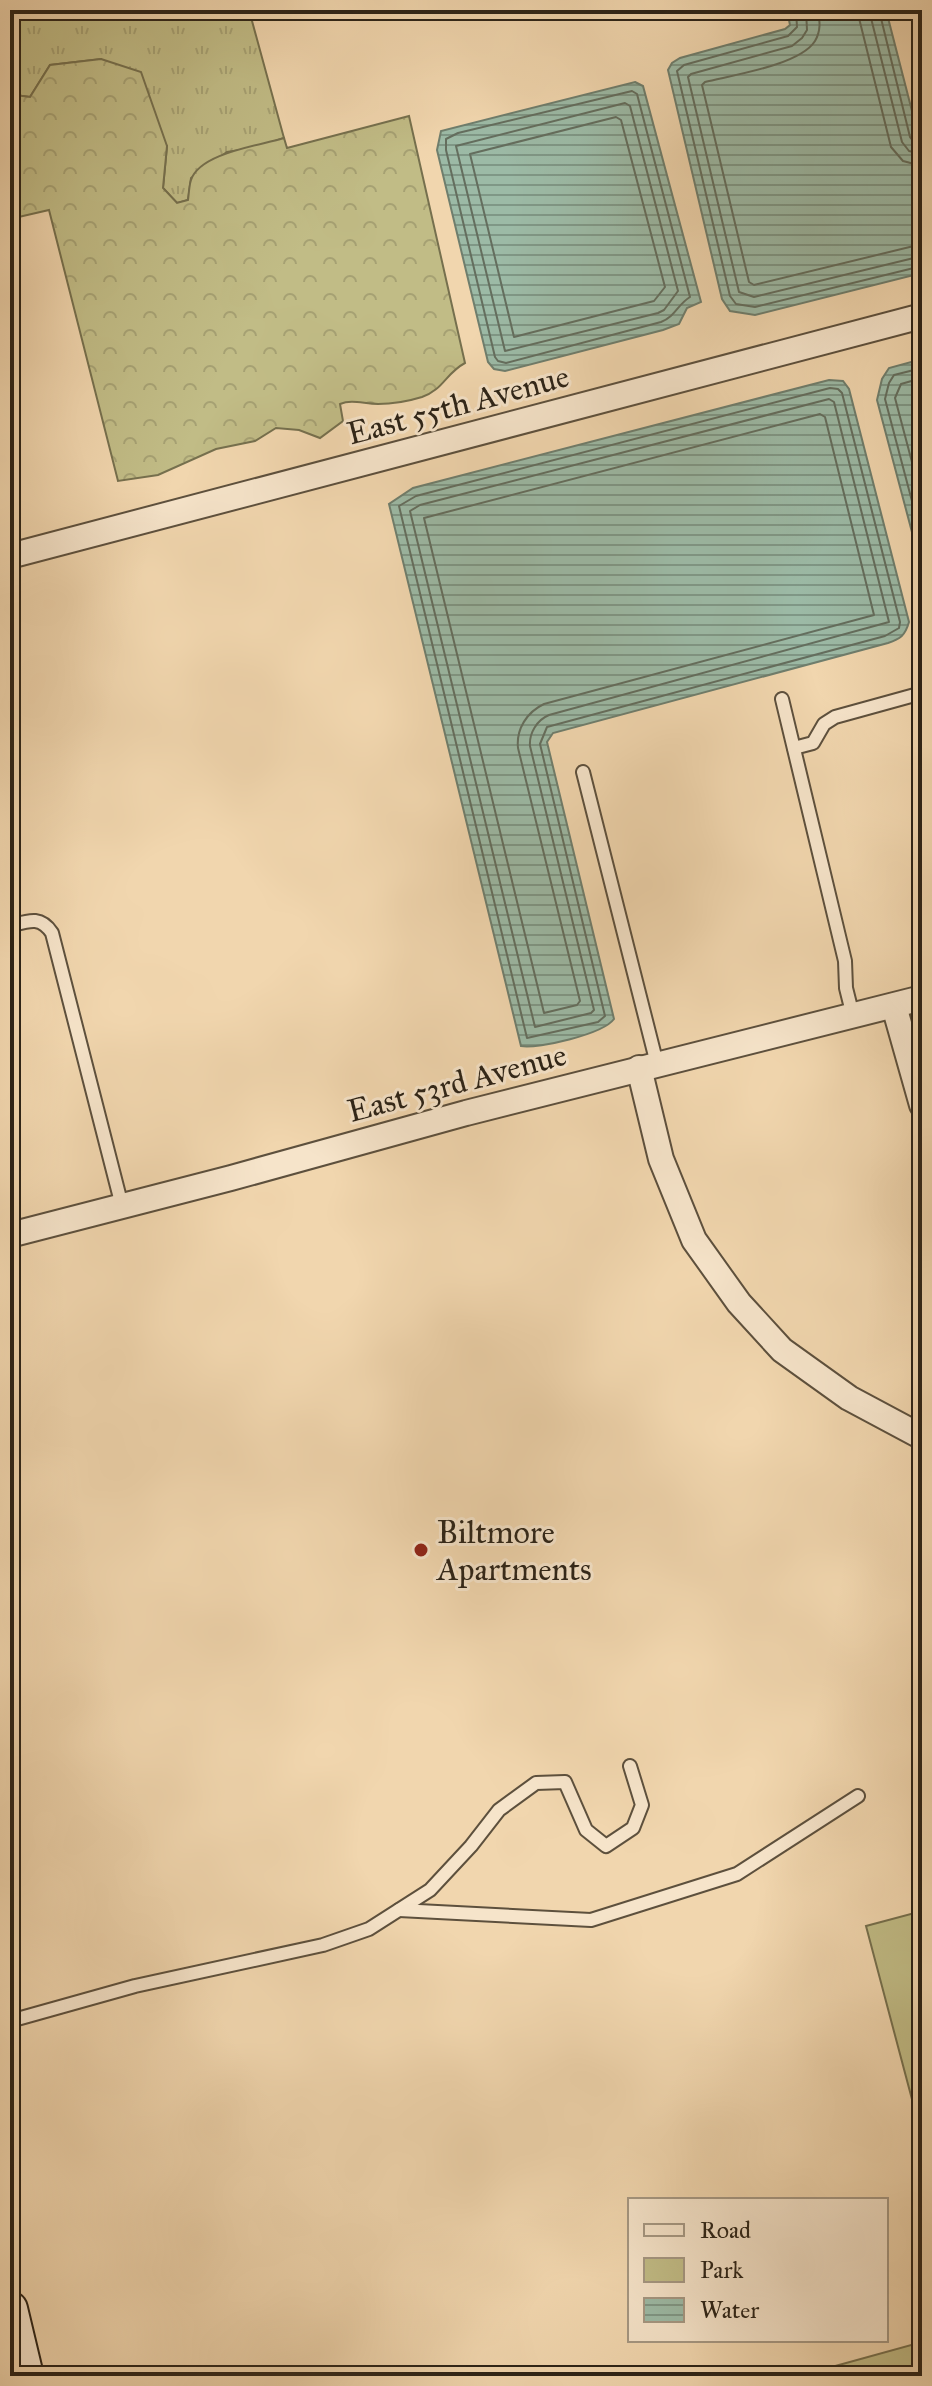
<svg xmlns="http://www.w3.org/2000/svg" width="932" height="2386" font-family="'IM FELL Great Primer',serif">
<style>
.grass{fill:url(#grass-tufts);stroke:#76704e;stroke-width:2}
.forest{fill:url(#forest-crowns);stroke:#76704e;stroke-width:2}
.park{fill:#c1bc86;stroke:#76704e;stroke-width:2}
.water{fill:url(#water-rules);stroke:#6f7e6d;stroke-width:2}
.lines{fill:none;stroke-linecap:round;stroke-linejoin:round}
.shore{stroke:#646e5e;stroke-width:2}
.service-casing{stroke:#5d503d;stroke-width:16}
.minor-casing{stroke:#5d503d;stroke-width:28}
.secondary-casing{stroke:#2c2317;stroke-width:38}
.service{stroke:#f6e4ca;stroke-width:12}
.minor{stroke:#f6e4ca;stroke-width:24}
.secondary{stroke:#f6e4ca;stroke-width:34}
.poi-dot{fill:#8f2418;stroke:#f6e4ca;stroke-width:3}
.labels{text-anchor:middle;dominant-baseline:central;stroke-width:6;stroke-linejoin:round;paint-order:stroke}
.street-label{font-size:32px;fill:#2c2317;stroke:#f6e4ca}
.poi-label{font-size:32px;fill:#2c2317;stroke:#f6e4ca;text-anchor:start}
</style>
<defs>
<pattern id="grass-tufts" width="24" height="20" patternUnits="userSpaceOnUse" patternTransform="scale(2)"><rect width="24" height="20" fill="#c1bc86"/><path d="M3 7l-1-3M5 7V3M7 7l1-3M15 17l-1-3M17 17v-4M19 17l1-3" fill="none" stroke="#a6a173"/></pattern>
<pattern id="forest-crowns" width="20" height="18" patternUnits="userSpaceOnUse" patternTransform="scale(2)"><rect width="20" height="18" fill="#c1bc86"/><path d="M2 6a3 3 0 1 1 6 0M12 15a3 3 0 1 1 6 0" fill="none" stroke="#a6a173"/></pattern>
<pattern id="water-rules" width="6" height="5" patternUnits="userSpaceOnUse" patternTransform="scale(2)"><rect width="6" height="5" fill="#9cbaa6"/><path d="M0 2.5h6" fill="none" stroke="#7f9786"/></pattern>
</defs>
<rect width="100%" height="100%" fill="#f1d6ae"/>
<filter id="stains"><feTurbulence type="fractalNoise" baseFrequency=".0025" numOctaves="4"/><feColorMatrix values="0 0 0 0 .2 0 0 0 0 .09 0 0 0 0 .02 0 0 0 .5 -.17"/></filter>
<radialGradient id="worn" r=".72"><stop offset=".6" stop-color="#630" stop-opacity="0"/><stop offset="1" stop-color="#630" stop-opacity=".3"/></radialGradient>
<path class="grass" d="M10,10H249L284,138L253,148L227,152L191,178L188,200L177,203L163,188L167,146L101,59L50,65L30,97L15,95L10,85Z"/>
<path class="forest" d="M101,59L141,72L167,146L163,188L177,203L188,200C189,193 189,186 191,180C200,153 258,146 284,138L287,148L409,116L465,363C446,373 443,390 422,397C409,401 391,404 378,404C364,404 352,399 340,404L343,421L320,438L299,430L276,428L255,441L216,449L158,475L118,481L49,210L10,219V85L15,95L30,97L50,65Z"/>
<g class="park">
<path d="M922,1911V2137L866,1926Z"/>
<path d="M922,2342V2376H799Z"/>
</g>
<g class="water">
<path d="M787,10H886L922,150V273L755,315L730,311L722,299L668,70L672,63L680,58L785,29L790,25Z"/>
<path d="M635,82L643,86L701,302L687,308L679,324L663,330L505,371L494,369L488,362L437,150L441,131Z"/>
<path d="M922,359V570L877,400L882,379L889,368Z"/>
<path d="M829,380L843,381L849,389L909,622C905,636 900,639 888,643L553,733L547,742L614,1019C603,1034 539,1049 521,1046L389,504L413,488Z"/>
</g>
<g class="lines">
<g class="shore">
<path d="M796,10L797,27L788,36L684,65L677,71L730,296L736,304L755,307L922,266"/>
<path d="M806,10L807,30L802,38L792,46L691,74L688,77L739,292L754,297L922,256"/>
<path d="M818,10C820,21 821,31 815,41C800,65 733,75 705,82L702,85L749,282L754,285L922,244"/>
<path d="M857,10L891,147L903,161L922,166"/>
<path d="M869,10L902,142L909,151L922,154"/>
<path d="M879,10L910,137L915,143L922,144"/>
<path d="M632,91L637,94L690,297C677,305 676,316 661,322L506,363L498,361L495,357L446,150V139L458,133Z"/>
<path d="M625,103L630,106L678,291L664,310L658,313L505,351L456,146Z"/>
<path d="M616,117L621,120L665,287L654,301L514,337L470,154Z"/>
<path d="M922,368L894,375L889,383L885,399L922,539"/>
<path d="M922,378L901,384L895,398L922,500"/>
<path d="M830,388L838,389L842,393L900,622L899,628L885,636L547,727L540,744L605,1016L598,1022L527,1038L399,506L416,496Z"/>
<path d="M829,399L834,402L889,622L549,715C537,720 529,733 530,746L594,1010L591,1013L535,1027L410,511L420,505Z"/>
<path d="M820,414L825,417L874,615L544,704C527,712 516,729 518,748L580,1001L577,1005L544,1013L424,518Z"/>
</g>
<defs>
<g id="service">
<path d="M782,699L845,961L846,988L853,1016"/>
<path d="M794,748L813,743L824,724L835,717L922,693"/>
<path d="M583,772L657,1064"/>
<path d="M10,926C28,921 40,915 52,933L122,1206"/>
<path d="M399,1910L591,1920L737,1874L858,1796"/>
<path d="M10,2021L135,1986L323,1945L369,1929L430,1890L471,1846L499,1810L536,1783L565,1782L586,1830L606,1846L633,1828L642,1805L630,1766"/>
</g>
<g id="minor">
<path d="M10,556L922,316"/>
<path d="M894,1006L922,1105"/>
<path d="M639,1068L661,1159L694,1240L739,1303L782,1350L849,1398L922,1437"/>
<path d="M10,1235L231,1178L466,1113L922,998"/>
</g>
<path id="secondary" d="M10,2309L26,2376"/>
</defs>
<use href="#service" class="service-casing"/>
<use href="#minor" class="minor-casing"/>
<use href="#secondary" class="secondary-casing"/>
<use href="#service" class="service"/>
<use href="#minor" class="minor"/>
<use href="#secondary" class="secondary"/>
</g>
<circle class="poi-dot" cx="421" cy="1550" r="8"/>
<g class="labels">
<g class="street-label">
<text transform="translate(458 405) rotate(-15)">East 55th Avenue</text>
<text transform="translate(457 1083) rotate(-15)">East 53rd Avenue</text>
</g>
<g class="poi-label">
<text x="437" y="1532">Biltmore<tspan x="437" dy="37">Apartments</tspan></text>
</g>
</g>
<rect width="932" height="2386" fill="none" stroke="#f1d6ae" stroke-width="40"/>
<rect x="12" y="12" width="908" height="2362" fill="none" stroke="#2c2317" stroke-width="4"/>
<rect x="20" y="20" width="892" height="2346" fill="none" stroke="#2c2317" stroke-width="2"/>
<rect x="628" y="2198" width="260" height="144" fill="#f6e4ca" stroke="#a59782" stroke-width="2"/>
<rect x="644" y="2224" width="40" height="12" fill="#f6e4ca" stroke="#a59782" stroke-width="2"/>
<text x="700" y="2238" font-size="24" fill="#2c2317">Road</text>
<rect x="644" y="2258" width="40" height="24" fill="#c1bc86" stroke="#a59782" stroke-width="2"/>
<text x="700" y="2278" font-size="24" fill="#2c2317">Park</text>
<rect x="644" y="2298" width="40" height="24" fill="url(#water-rules)" stroke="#a59782" stroke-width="2"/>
<text x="700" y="2318" font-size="24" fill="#2c2317">Water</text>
<rect width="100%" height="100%" filter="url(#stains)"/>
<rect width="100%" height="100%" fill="url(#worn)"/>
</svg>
